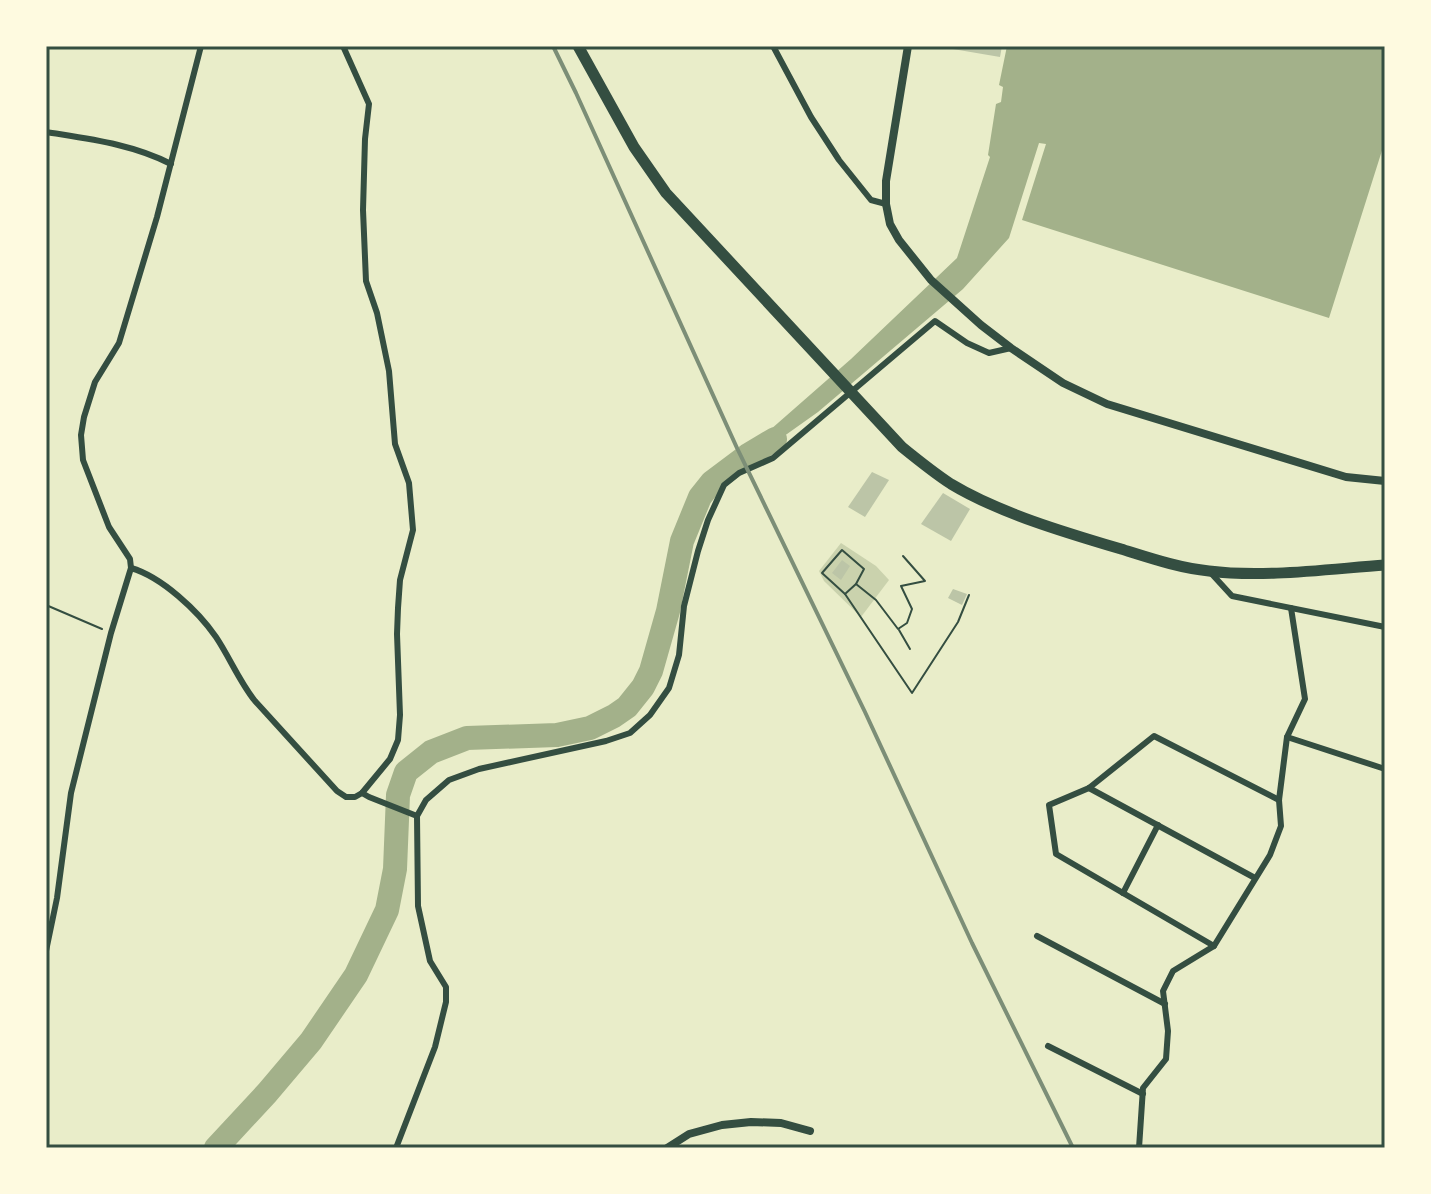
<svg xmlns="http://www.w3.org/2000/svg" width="1431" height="1194" font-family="Raleway,sans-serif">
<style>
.green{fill:#cad2ad}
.water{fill:#a3b18a}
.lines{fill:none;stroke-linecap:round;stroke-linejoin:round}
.river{stroke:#a3b18a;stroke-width:24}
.building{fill:#bcc5a7}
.path{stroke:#344e41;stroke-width:2}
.minor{stroke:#344e41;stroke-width:6}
.tertiary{stroke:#344e41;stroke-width:8}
.trunk{stroke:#344e41;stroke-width:11}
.rail{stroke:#7c8e77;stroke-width:4}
.neatline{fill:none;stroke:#344e41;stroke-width:3}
</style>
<rect width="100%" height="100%" fill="#e9edc9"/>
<path class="green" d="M841,543L876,566L889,580L861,617L824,581L819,571Z"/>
<path class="water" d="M1007,46H1385V141L1329,318L1022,220L1046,144L1039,143L1009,238L963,289L818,412L753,458L747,450L851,359L957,258L990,157L988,155L996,104L1001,102L1003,87L999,85Z"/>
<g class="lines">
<path class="river" d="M216,1148L267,1093L311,1041L356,975L387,910L395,869L398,795L406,772L431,752L467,738L557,735L590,728L614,716L627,707L643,687L651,671L668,611L682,541L700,497L712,482L748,455L775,439"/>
</g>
<g class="building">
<path d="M948,46H1002L1000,57L947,48Z"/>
<path d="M872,472L889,480L865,517L848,507Z"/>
<path d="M943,493L970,509L951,541L921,524Z"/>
<path d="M842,560L850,566L841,580L832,573Z"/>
<path d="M953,589L967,594L962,605L948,598Z"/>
</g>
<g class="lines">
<g class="path">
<path d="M842,550L864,569L856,584L845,594L822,573Z"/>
<path d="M856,584L876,600L898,629L907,623L912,609L901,586L925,581L903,556"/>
<path d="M845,594L912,693L958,622L969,595"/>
<path d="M46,605L102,629"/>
<path d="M899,630L910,649"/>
</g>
<g class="minor">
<path d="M773,46L811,117L839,160L871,200L886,204"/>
<path d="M46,132C89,139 132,144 171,164"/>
<path d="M131,568C162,577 198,611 216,637C230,658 239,681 255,701L337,791L346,797H355L362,793L390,759L398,740L400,715L397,634L398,608L400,580L413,530L409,483L395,444L389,371L377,313L366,281L363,210L365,139L369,104L343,46"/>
<path d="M1210,572L1232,596L1385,627"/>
<path d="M1287,737L1385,769"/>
<path d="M1089,788L1255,878"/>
<path d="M362,793L369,797L417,816"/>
<path d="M1123,893L1158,825"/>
<path d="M1037,936L1165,1004"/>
<path d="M1214,946L1056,854L1049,805L1089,788L1154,736L1279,800"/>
<path d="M46,951L57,898L71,793L111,633L131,568L130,559L109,527L83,460L81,435L84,417L95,382L119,343L157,217L201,46"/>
<path d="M1048,1046L1143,1094"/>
<path d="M396,1148L435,1047L446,1002V987L430,961L418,906L417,816L426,800L449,780L479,769L606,741L630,733L650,715L669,688L679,655L684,606L698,551L708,520L724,485L739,473L773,458L935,321L967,343L989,353L1011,348"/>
<path d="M1139,1148L1143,1088L1166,1059L1168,1031L1163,991L1173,971L1214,946L1270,855L1281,826L1279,800L1287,737L1305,699L1291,608"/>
</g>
<g class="tertiary">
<path d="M908,46L886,181V204L890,224L899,240L931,280L981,325L1011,348L1063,383L1107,404L1346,477L1385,481"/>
<path d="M667,1148L689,1134L722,1125L751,1122L781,1123L810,1131"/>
</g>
<path class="trunk" d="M578,46L634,147L666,193L902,447C918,460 934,473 951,484C999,513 1067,533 1121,549C1150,558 1179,568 1209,571C1264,578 1329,569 1385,565"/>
<path class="rail" d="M553,46L576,93L737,448L865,712L972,943L1073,1148"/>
</g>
<rect width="1431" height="1194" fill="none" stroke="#fefae0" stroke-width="96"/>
<rect x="48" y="48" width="1335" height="1098" class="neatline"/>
</svg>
